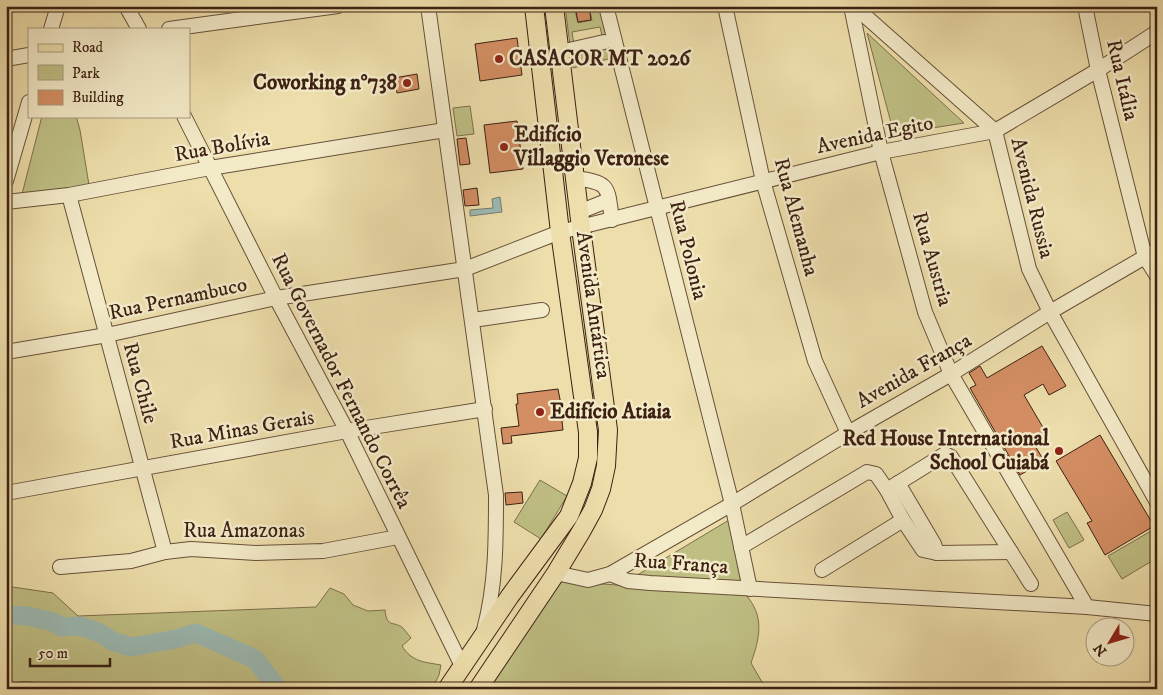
<svg xmlns="http://www.w3.org/2000/svg" width="1163" height="695" font-family="'IM FELL DW Pica',serif">
<style>
.green{fill:#bfbf84;stroke:#7e704c}
.water{fill:#9cbab3;stroke:#767c73}
.lines{fill:none;stroke-linecap:round;stroke-linejoin:round}
.river{stroke:#9cbab3;stroke-width:19}
.building{fill:#d48e63;stroke:#3c2013}
.minor-casing{stroke:#685039;stroke-width:16}
.major-casing{stroke:#3c2013;stroke-width:20}
.minor{stroke:#f3eac8;stroke-width:14}
.major{stroke:#eddeab;stroke-width:18}
.poi-dot{fill:#8f2418;stroke:#f3eac8;stroke-width:2}
.labels{text-anchor:middle;dominant-baseline:central;stroke-width:5;stroke-linejoin:round;paint-order:stroke}
.poi-label{font-size:21px;font-weight:bold;fill:#3c2013;stroke:#f3eac8;text-anchor:start}
.street-label{font-size:21px;fill:#3c2013;stroke:#f3eac8}
</style>
<rect width="100%" height="100%" fill="#eddeab"/>
<filter id="stains"><feTurbulence type="fractalNoise" baseFrequency=".004" numOctaves="4"/><feColorMatrix values="0 0 0 0 .2 0 0 0 0 .09 0 0 0 0 .02 0 0 0 .5 -.17"/></filter>
<radialGradient id="worn" r=".72"><stop offset=".6" stop-color="#630" stop-opacity="0"/><stop offset="1" stop-color="#630" stop-opacity=".3"/></radialGradient>
<g class="green">
<path d="M565,6H574L578,23L592,20L589,6H601L608,38L603,40L600,27L572,32L574,44L570,45Z"/>
<path d="M867,33L964,123L894,134Z"/>
<path d="M609,45L612,58L573,68L572,55Z"/>
<path d="M470,106L474,134L457,136L453,108Z"/>
<path d="M42,116H76L80,130L89,185L21,198Z"/>
<path d="M540,480L567,496L541,539L514,522Z"/>
<path d="M1067,512L1084,540L1069,548L1053,520Z"/>
<path d="M729,520L744,582L634,577Z"/>
<path d="M1151,531L1157,540V558L1122,579L1108,556Z"/>
<path d="M560,581L745,594C765,616 760,637 751,663L762,682L769,689H488Z"/>
<path d="M6,586L53,593L78,616L316,607L330,588L344,594L353,605L368,611L385,610C387,629 393,620 403,628C406,631 408,635 411,638L402,646C412,662 424,662 441,665L439,675L432,689H44C38,684 30,680 21,682C15,683 13,688 6,689Z"/>
</g>
<path class="water" d="M500,197L502,212L470,216V210L493,208L492,199Z"/>
<g class="lines">
<path class="river" d="M6,615L28,616L53,622L61,627L80,626L100,633L114,642L132,647L176,639L196,633L255,659L278,689"/>
</g>
<g class="building">
<path d="M575,6H589L591,20L578,22Z"/>
<path d="M517,38L522,75L480,81L475,44Z"/>
<path d="M417,74L419,89L397,93L394,78Z"/>
<path d="M517,121L523,169L490,173L484,125Z"/>
<path d="M466,138L470,164L460,165L457,139Z"/>
<path d="M477,188L479,205L465,206L463,190Z"/>
<path d="M1042,346L1066,386L1049,395L1043,384L1024,395L1048,436L1034,444L1044,461L1020,475L970,388L976,385L969,373L980,366L987,378Z"/>
<path d="M558,389L564,420L562,421L563,430L511,436L512,443L503,444L501,428L519,426L516,404H518L517,394Z"/>
<path d="M1100,435L1154,526L1105,555L1087,523L1092,521L1056,461Z"/>
<path d="M522,492L523,503L506,505L505,493Z"/>
</g>
<g class="lines">
<defs>
<g id="minor">
<path d="M126,6L139,29"/>
<path d="M428,6L496,495C496,541 496,585 484,630"/>
<path d="M606,6L732,504L750,589"/>
<path d="M725,6L763,181L815,361L848,433"/>
<path d="M851,6L881,152L925,312L951,374L1087,607"/>
<path d="M854,6L995,131L1029,269L1050,312L1157,502"/>
<path d="M1085,6L1098,70L1145,257L1157,276"/>
<path d="M51,29L58,6"/>
<path d="M169,29L338,6"/>
<path d="M560,52L604,42"/>
<path d="M6,59L29,55"/>
<path d="M184,116L276,298L347,431L462,666"/>
<path d="M575,178C611,183 607,186 612,220"/>
<path d="M6,181L29,102"/>
<path d="M69,195L165,552"/>
<path d="M6,202L69,195L210,168L445,130"/>
<path d="M579,212L609,200"/>
<path d="M473,320L542,310"/>
<path d="M6,352L107,335L276,298L465,269L560,232L881,152L995,131L1098,70L1157,32"/>
<path d="M898,483L934,544L937,553"/>
<path d="M887,490L903,520L923,550L937,553L1011,552"/>
<path d="M6,493L347,431L485,409"/>
<path d="M741,547L867,472L876,474L887,490L945,454L951,457L958,468L1031,584"/>
<path d="M60,567L131,561L165,552L191,549L256,553L323,551L398,537"/>
<path d="M822,570L903,520"/>
<path d="M556,573L588,580L610,574L732,504L848,433L951,374L1050,312L1157,250"/>
<path d="M610,574L628,581L650,583L1087,607L1157,614"/>
</g>
<g id="major">
<path d="M447,689L510,596L569,516L582,483L588,458V432L560,232L534,6"/>
<path d="M478,689L556,573L582,530L593,510L601,489L606,466L608,430L581,228L554,6"/>
</g>
</defs>
<use href="#minor" class="minor-casing"/>
<use href="#major" class="major-casing"/>
<use href="#minor" class="minor"/>
<use href="#major" class="major"/>
</g>
<g class="poi-dot">
<circle cx="499" cy="59" r="5"/>
<circle cx="407" cy="83" r="5"/>
<circle cx="504" cy="147" r="5"/>
<circle cx="540" cy="412" r="5"/>
<circle cx="1059" cy="451" r="5"/>
</g>
<g class="labels">
<g class="poi-label">
<text x="509" y="59">CASACOR MT 2026</text>
<text x="397" y="83" text-anchor="end">Coworking n°738</text>
<text x="514" y="135">Edifício<tspan x="514" dy="24">Villaggio Veronese</tspan></text>
<text x="550" y="412">Edifício Atiaia</text>
<text x="1049" y="439" text-anchor="end">Red House International<tspan x="1049" dy="24">School Cuiabá</tspan></text>
</g>
<g class="street-label">
<text transform="translate(1122 80) rotate(77)">Rua Itália</text>
<text transform="translate(875 135) rotate(-12)">Avenida Egito</text>
<text transform="translate(222 147) rotate(-10)">Rua Bolívia</text>
<text transform="translate(1032 198) rotate(76)">Avenida Russia</text>
<text transform="translate(796 217) rotate(75)">Rua Alemanha</text>
<text transform="translate(688 250) rotate(76)">Rua Polonia</text>
<text transform="translate(932 259) rotate(74)">Rua Austria</text>
<text transform="translate(178 299) rotate(-12)">Rua Pernambuco</text>
<text transform="translate(593 305) rotate(82)">Avenida Antártica</text>
<text transform="translate(914 371) rotate(-30)">Avenida França</text>
<text transform="translate(341 381) rotate(63)">Rua Governador Fernando Corrêa</text>
<text transform="translate(140 383) rotate(75)">Rua Chile</text>
<text transform="translate(242 430) rotate(-10)">Rua Minas Gerais</text>
<text x="244" y="531">Rua Amazonas</text>
<text transform="translate(681 564) rotate(4)">Rua França</text>
</g>
</g>
<rect width="1163" height="695" fill="none" stroke="#eddeab" stroke-width="25"/>
<rect x="8" y="8" width="1148" height="680" fill="none" stroke="#3c2013" stroke-width="2.5"/>
<rect x="12" y="12" width="1138" height="670" fill="none" stroke="#3c2013"/>
<rect x="28" y="28" width="162" height="90" fill="#f3eac8" stroke="#aa9980"/>
<rect x="38" y="44" width="25" height="8" fill="#eddeab" stroke="#aa9980"/>
<text x="72" y="52" font-size="15" fill="#3c2013">Road</text>
<rect x="38" y="65" width="25" height="15" fill="#bfbf84" stroke="#aa9980"/>
<text x="72" y="78" font-size="15" fill="#3c2013">Park</text>
<rect x="38" y="90" width="25" height="15" fill="#d48e63" stroke="#aa9980"/>
<text x="72" y="102" font-size="15" fill="#3c2013">Building</text>
<g transform="translate(1110 642) rotate(232)"><circle r="24" fill="#f3eac8" stroke="#aa9980"/>
<path d="M0-4L9 19L0 12L-9 19Z" fill="#8f2418"/>
<text y="-8" font-size="14" font-weight="bold" text-anchor="middle" fill="#3c2013">N</text>
</g>
<path d="M30 658v8h80v-8" fill="none" stroke="#3c2013" stroke-width="2.5"/>
<text x="38" y="658" font-size="15" fill="#3c2013" stroke="#f3eac8" stroke-width="4" paint-order="stroke">50 m</text>
<rect width="100%" height="100%" filter="url(#stains)"/>
<rect width="100%" height="100%" fill="url(#worn)"/>
</svg>
